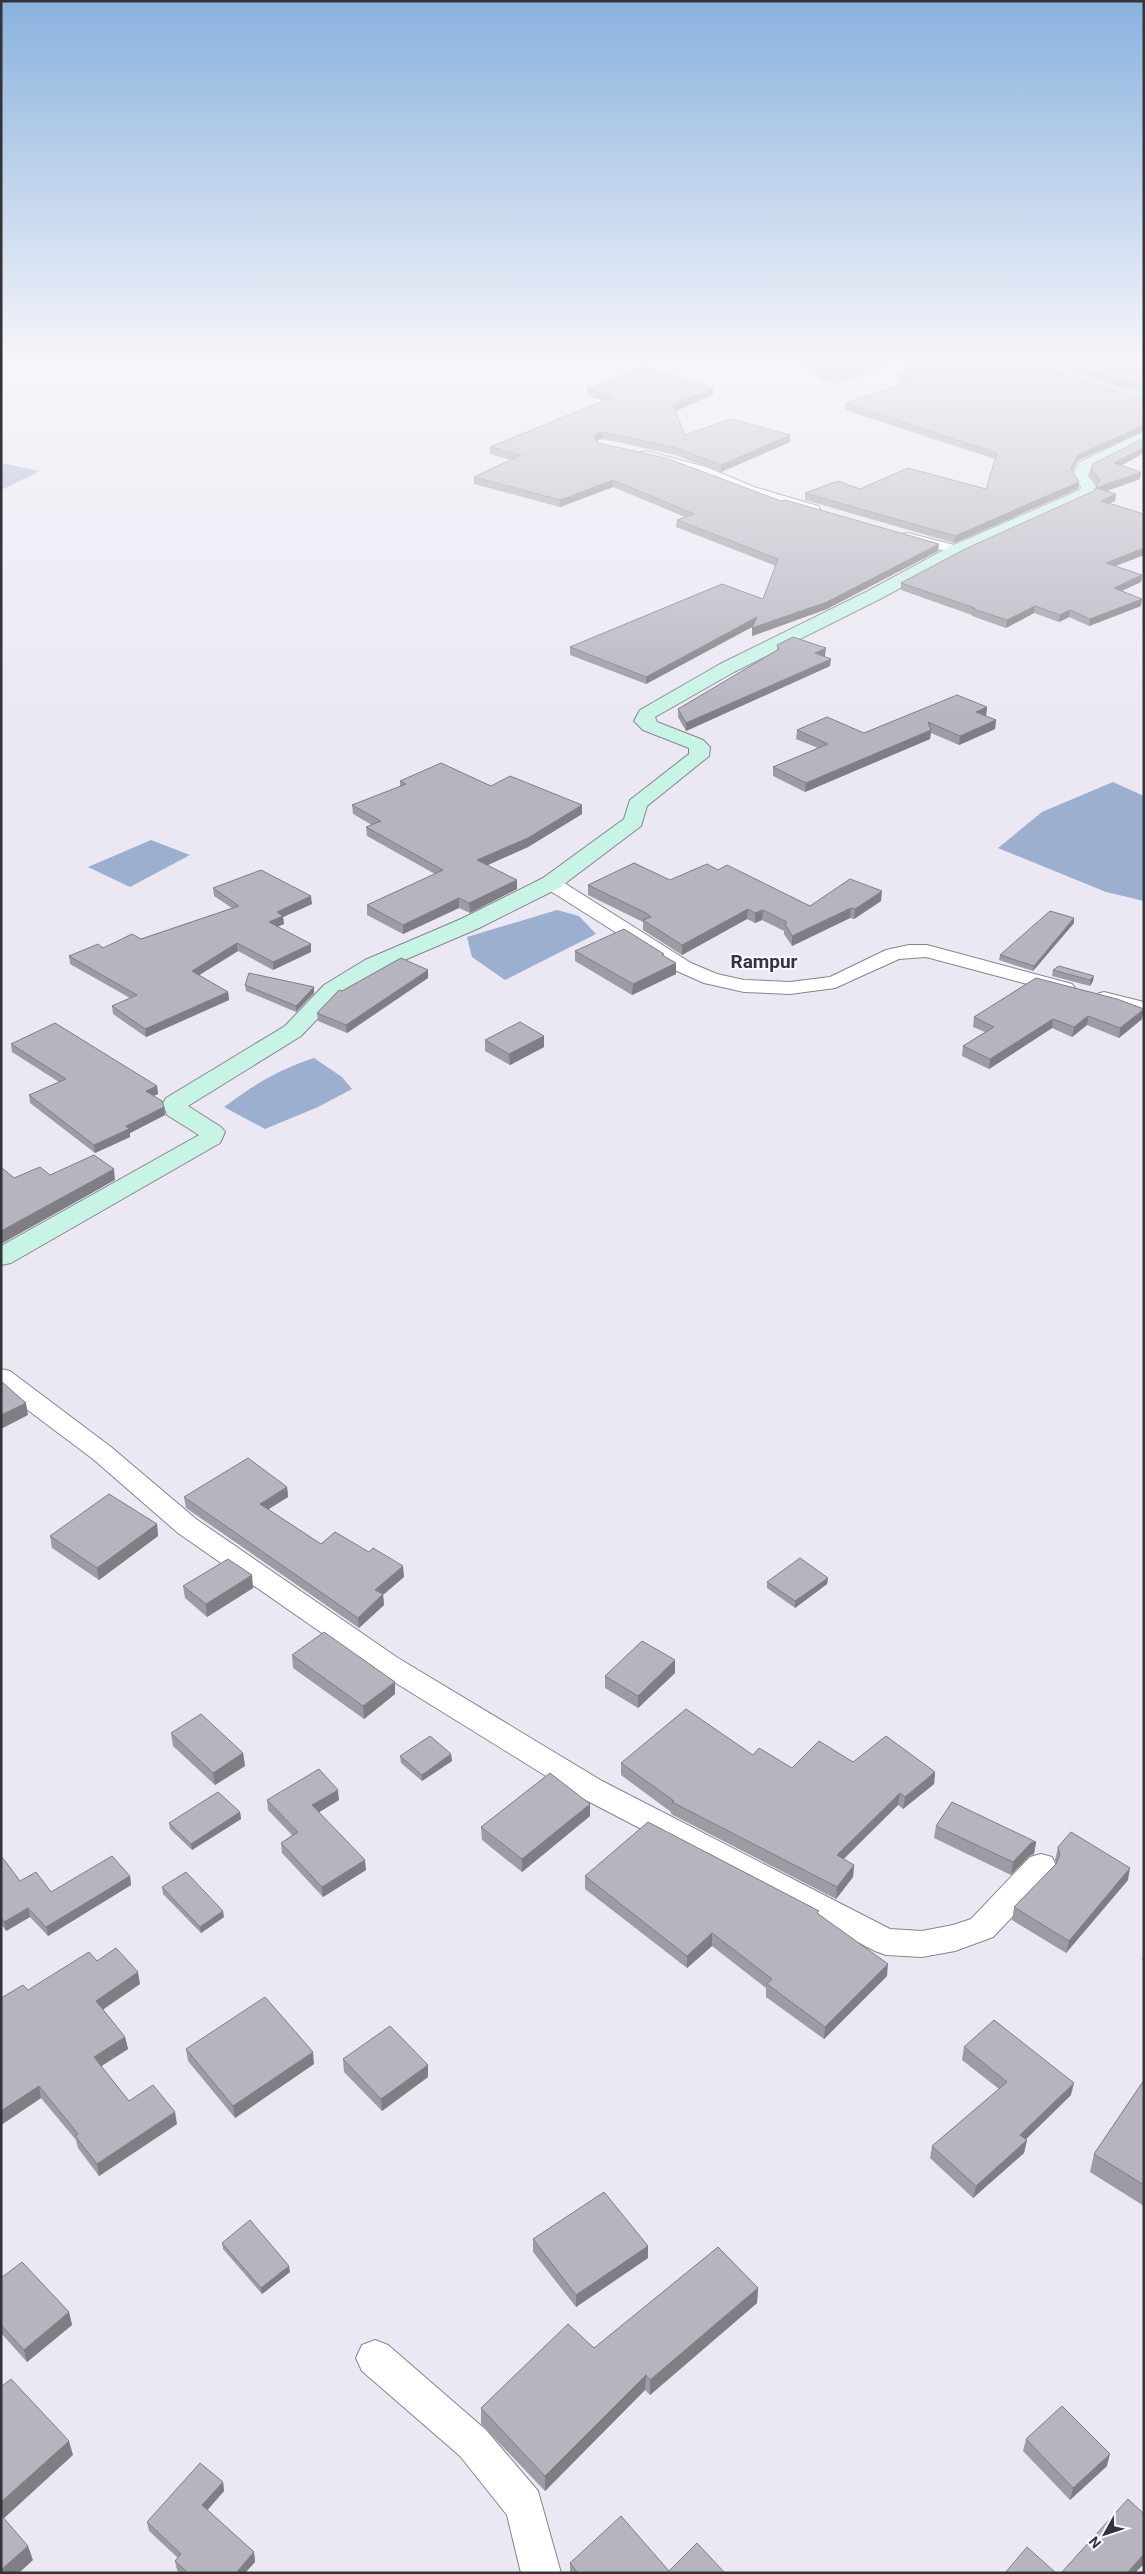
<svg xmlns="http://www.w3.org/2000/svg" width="1145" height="2574" font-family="Roboto,sans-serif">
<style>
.water{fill:#9cafcf}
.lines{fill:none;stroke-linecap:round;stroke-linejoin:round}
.street-casing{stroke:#86848e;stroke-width:2}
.secondary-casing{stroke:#86848e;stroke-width:2}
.primary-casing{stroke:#cacacb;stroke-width:2}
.street{fill:#fff;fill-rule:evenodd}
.secondary{fill:#c8f4e5;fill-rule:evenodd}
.primary{fill:#90e8cb;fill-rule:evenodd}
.wall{fill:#9d9ba3}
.shaded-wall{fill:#7f7e85}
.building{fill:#b6b4be;stroke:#7f7e85}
.labels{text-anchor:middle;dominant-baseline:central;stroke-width:4;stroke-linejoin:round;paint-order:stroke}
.district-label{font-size:19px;font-weight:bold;fill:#36353d;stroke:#f8f6ff}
</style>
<rect width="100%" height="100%" fill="#ebe8f3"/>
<g class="water">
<path d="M812,358H912C904,362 845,383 838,383C826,383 811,375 803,368Z"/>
<path d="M1,463L40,471L1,490Z"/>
<path d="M1113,782L1144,796V901L1106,892L998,848L1042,812Z"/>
<path d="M151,840L190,855L130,887L88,867Z"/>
<path d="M557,910L579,916L596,934L505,980L472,957L467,937Z"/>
<path d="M314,1058L342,1077L352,1089L318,1107L265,1129L224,1107C253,1085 280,1069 314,1058Z"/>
</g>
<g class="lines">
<defs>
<g id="street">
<path d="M646,451L706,467L754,487L818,506L820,509L813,513L744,493L696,473L641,458L639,455L641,452Z"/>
<path d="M908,533L962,547L964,550L957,554L903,540L901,537L903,534Z"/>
<path d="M551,877L558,879L691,963L717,974L744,980L790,982L830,977L886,950L909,945H927L1072,984L1075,988L1072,992L1065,994L926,957L899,959L835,988L790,994L744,992L704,983L677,971L544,887L542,883L544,879Z"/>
<path d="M1104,992L1144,1002V1014L1097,1002L1094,998L1097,994Z"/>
<path d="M1,1369L10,1371L111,1447L196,1519L398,1658L602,1781L890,1929L922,1931L953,1925L971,1919L1030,1857L1041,1854L1052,1857L1056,1866L1052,1875L993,1937L955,1951L922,1957L886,1955L875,1951L580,1797L378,1672L178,1533L93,1459L1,1390Z"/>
<path d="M375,2340L388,2345L486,2430L538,2491L561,2573H521L507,2515L460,2456L362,2371L356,2358L362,2345Z"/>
</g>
<path id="secondary" d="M1144,431V442L1091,469L1088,476L1097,487L1092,496L963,554L880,599L734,672L655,717L657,722L703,740L710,747L709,756L647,806L641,826L559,888L477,929L381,970L340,995L301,1036L188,1106L221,1127L225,1132L220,1143L11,1263L1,1265V1246L199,1135L167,1115L163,1103L166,1098L285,1026L324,985L365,960L461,919L543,878L624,819L630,800L689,754V748L643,730L634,721L640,710L720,664L868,591L951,546L1080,490L1081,487L1072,476L1078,463Z"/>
<path id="primary" d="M997,358H1018L1144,396V405L999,361Z"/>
</defs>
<use href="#street" class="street-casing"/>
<use href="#secondary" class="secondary-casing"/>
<use href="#primary" class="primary-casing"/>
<use href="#street" class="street"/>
<use href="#secondary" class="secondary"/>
<use href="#primary" class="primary"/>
</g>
<g class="wall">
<path d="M919,358L1077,461L1072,471L1079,482L1078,489L954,543L805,500V493L860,489H986L995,459L845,410L846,403L905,383L900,381V375L912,371L904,369L905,362Z"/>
<path d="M1024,358H1144V394Z"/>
<path d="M587,389L713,395L676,411L685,435L790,442L721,472L675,455L603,439L598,440L597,441L598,443L938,551L827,609L752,636L753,626L646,684L570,655V647L763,599L776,566L676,527L677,520L685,517L613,487L560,507L474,484V477L511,460L490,454V447L604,401L587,396Z"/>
<path d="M1144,438V453L1121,465L1141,472L1140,479L1106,491L1116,494L1115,501L1109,503L1144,514V555L1115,566L1142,575L1141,582L1122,591L1141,606L1089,626L1069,617L1059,622L1034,613L1006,628L972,616V615L901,590V583L1094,491L1097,485L1090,476L1091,469Z"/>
<path d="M777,645L825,656H824L830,666L686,731L678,717V709L777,650Z"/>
<path d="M987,707L986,716H985L996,720L995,729L959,745L931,733L930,739L805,792L773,776V767L818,748L796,739L797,730L864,733Z"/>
<path d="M400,781L491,786L582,805V814L528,847L487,865L517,880V889L470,913L459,908L403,934L367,915V905L435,874L367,836L366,827L372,825L353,814L352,805L400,787Z"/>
<path d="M718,870L810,906L881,901L854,919L850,918L792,946L784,934V931L762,920L755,923L747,919L682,955L643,930V922L588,895V885L670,880Z"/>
<path d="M213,888L312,904L283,917L284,924L278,926L311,952L273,970L238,951L199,975L228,992L229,1000L146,1037L113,1014L112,1006L130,998L70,964L69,956L141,939L232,908L214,896Z"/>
<path d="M1074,918V923L1033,971L999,960L1000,955Z"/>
<path d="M575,951L664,956L676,963V974L632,995L575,961Z"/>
<path d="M1053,970L1093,981L1090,986L1052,976Z"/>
<path d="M428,978L347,1033L318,1021L317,1013Z"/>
<path d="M1036,978L1142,1019L1119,1038L1087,1025L1072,1037L1052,1028L989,1069L962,1056L963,1046L985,1032L973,1027L974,1017Z"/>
<path d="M245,985L314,987V993L296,1012L246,991Z"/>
<path d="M544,1036V1047L510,1065L485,1051V1040Z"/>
<path d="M11,1044L157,1086L158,1094L153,1096L164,1107L165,1115L130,1133V1137L95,1153L30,1103L29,1095L59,1082L12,1052Z"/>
<path d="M287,1487L288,1497L268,1509L321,1544L404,1577L383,1594L384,1605L359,1628L186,1508L184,1497Z"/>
<path d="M157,1524L158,1536L99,1580L52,1548L50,1536Z"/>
<path d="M828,1578L827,1584L795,1608L767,1588V1582Z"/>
<path d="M183,1586L253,1588L207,1617L185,1598Z"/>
<path d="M292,1655L395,1694L364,1719L293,1668Z"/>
<path d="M675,1660V1673L638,1708L605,1688V1676Z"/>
<path d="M171,1733L243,1753L245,1766L215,1785L173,1746Z"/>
<path d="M451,1754L452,1761L422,1781L401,1763L400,1756Z"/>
<path d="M753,1755L792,1768L853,1762L935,1772L934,1784L903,1809L898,1805L844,1859L854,1865L853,1877L836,1899L671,1814V1812L621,1775V1763Z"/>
<path d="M267,1800H339L319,1812L366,1870L323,1897L282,1853L281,1843L292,1835L268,1810Z"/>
<path d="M240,1812L241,1819L192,1850L170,1829L169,1823Z"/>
<path d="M590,1816L522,1872L482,1840L481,1827Z"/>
<path d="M936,1826L1036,1842L1034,1854L1029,1856L1011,1875L934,1838Z"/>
<path d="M1058,1847L1128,1880L1066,1953L1012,1920L1014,1907L1056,1864V1863L1055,1860Z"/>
<path d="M1,1858L20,1881L51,1892L130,1876L131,1885L48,1936L30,1917L6,1931L1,1924Z"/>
<path d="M585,1876L819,1914L887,1976L824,2039L766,1997V1988L712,1946L687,1968L585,1889Z"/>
<path d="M162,1887L224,1917L201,1933L163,1894Z"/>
<path d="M1144,1952V1962L1142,1960Z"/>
<path d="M97,1961L140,1984L103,2009L125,2037L128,2049L101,2066L129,2101L177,2124L99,2176L78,2148L76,2140L41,2098L1,2125L28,1990Z"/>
<path d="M964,2047L1071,2095L1026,2139L1027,2140L1024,2153L973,2198L930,2158L932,2146L999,2089L962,2060Z"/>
<path d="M186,2049L314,2064L235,2118L188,2061Z"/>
<path d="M343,2059L428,2065V2077L382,2111L344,2072Z"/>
<path d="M1144,2080V2206L1090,2172L1094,2154Z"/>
<path d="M533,2239L648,2246V2258L576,2307L533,2252Z"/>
<path d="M222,2243L290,2272L262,2294L223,2249Z"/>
<path d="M1,2278L69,2312L72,2325L27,2362L1,2333Z"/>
<path d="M758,2288L757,2303L650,2395L645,2390L545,2491L481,2424V2408L594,2348Z"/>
<path d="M1026,2439L1107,2466L1070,2500L1023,2451Z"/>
<path d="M223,2482L224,2491L207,2510L254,2552L255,2562L245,2573H180L177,2570L175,2561L178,2558L149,2531L147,2522Z"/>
<path d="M570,2563L669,2571L725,2573H570Z"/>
</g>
<g class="shaded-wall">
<path d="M713,388V395L673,412V405Z"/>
<path d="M1144,425V431L1077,461L1070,475L1071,469L1078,455Z"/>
<path d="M603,432V439L598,440L594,444V437L598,433Z"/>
<path d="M790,435V442L721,472V465Z"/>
<path d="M1144,447V453L1113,470L1114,463Z"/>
<path d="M1141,472L1140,479L1096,495V488Z"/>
<path d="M613,480V487L560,507V500Z"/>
<path d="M1079,482L1078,489L954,543L955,536Z"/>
<path d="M1116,494L1115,501L1100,508L1101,501Z"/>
<path d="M939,544L938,551L827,609L752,636V628Z"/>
<path d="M1144,548V555L1105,570L1106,563Z"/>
<path d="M1142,575L1141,582L1112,595L1114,588Z"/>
<path d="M1142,599L1141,606L1089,626L1090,619Z"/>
<path d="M1035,606L1034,613L1006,628L1007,620Z"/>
<path d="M1070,610L1069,617L1059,622L1060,615Z"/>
<path d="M757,617L756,625L646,684V677Z"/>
<path d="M826,648L825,656L815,661V653Z"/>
<path d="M831,659L830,666L686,731V723Z"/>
<path d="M987,707L986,716L975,721L976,712Z"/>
<path d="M996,720L995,729L959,745L960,736Z"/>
<path d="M931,730L930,739L805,792L806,783Z"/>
<path d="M582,805V814L528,847L477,870V860Z"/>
<path d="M517,880V889L470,913L469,903Z"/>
<path d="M882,891L881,901L854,919L855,909Z"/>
<path d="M311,896L312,904L283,917L284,924L270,930L269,922L277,912Z"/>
<path d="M459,898V908L403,934V925Z"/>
<path d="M851,908L850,918L792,946V936Z"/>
<path d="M748,909L747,919L682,955V945Z"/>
<path d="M763,910L762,920L755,923V913Z"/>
<path d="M1074,918V923L1033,971L1034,966Z"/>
<path d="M237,943L238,951L193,979L192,971Z"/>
<path d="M311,944V952L273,970V962Z"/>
<path d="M676,963V974L632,995L633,984Z"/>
<path d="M428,970V978L347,1033L346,1025Z"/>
<path d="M1094,976L1093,981L1090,986V980Z"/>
<path d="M314,987V993L296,1012V1006Z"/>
<path d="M228,992L229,1000L146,1037L145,1029Z"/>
<path d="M1144,1009L1142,1019L1119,1038L1120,1028Z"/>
<path d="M1088,1016L1087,1025L1072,1037L1074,1027Z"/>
<path d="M1053,1019L1052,1028L989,1069L990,1059Z"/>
<path d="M544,1036V1047L510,1065L509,1054Z"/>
<path d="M157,1086L158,1094L147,1099L146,1091Z"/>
<path d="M164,1107L165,1115L130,1133V1137L95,1153L94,1145L126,1126Z"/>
<path d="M114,1169L115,1180L1,1244V1231Z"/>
<path d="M26,1403L28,1415L1,1429V1415Z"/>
<path d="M287,1487L288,1497L261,1514L260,1504Z"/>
<path d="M157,1524L158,1536L99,1580L97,1568Z"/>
<path d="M403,1566L404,1577L376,1601L375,1590Z"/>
<path d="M252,1575L253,1588L207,1617L206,1604Z"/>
<path d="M828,1578L827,1584L795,1608V1601Z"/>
<path d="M383,1594L384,1605L359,1628L358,1618Z"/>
<path d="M675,1660V1673L638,1708V1696Z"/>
<path d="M395,1682V1694L364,1719L363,1706Z"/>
<path d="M243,1753L245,1766L215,1785L213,1773Z"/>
<path d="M451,1754L452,1761L422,1781V1775Z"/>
<path d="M935,1772L934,1784L903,1809L905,1797Z"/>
<path d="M338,1790L339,1800L313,1816L312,1805Z"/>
<path d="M900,1793L898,1805L835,1867L837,1855Z"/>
<path d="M590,1804V1816L522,1872V1859Z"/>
<path d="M240,1812L241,1819L192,1850L191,1844Z"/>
<path d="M1036,1842L1034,1854L1029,1856L1011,1875L1013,1862L1031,1843Z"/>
<path d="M365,1860L366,1870L323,1897L322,1887Z"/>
<path d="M854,1865L853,1877L836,1899L837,1887Z"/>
<path d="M1130,1868L1128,1880L1066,1953L1069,1941Z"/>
<path d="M130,1876L131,1885L48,1936L46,1927Z"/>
<path d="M28,1908L30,1917L6,1931L4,1922Z"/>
<path d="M223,1911L224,1917L201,1933L200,1927Z"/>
<path d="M712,1933V1946L687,1968V1956Z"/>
<path d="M888,1964L887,1976L824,2039L825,2027Z"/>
<path d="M138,1972L140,1984L98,2013L96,2001Z"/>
<path d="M125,2037L128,2049L97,2069L94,2057Z"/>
<path d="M313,2052L314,2064L235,2118L233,2106Z"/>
<path d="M428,2065V2077L382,2111L381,2099Z"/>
<path d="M1074,2083L1071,2095L1018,2147L1020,2135Z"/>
<path d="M39,2086L41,2098L1,2125V2111Z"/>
<path d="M175,2112L177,2124L99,2176L97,2164Z"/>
<path d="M1027,2140L1024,2153L973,2198L976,2186Z"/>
<path d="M648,2246V2258L576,2307V2295Z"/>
<path d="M289,2266L290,2272L262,2294L261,2288Z"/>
<path d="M758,2288L757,2303L650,2395V2380Z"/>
<path d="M69,2312L72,2325L27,2362L24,2350Z"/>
<path d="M646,2375L645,2390L545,2491V2476Z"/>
<path d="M69,2441L73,2455L1,2521V2502Z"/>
<path d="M1110,2454L1107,2466L1070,2500L1073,2488Z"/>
<path d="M223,2482L224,2491L204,2514L202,2505Z"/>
<path d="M28,2546L33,2560L19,2573H1V2570Z"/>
<path d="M254,2552L255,2562L245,2573H236Z"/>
<path d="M1144,2554V2564L1135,2573H1127Z"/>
</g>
<g class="building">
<path d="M919,358H1003L1144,400V425L1078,455L1071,469L1079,482L955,536L805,493L838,481L860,489L908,468L986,489L997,453L846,403L915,380L900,375L922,368L905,362Z"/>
<path d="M1045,358H1144V387Z"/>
<path d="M645,367L713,388L673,405L685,435L731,419L790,435L721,465L676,448L603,432L598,433L594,437L598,443L666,458L781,501L785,500L939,544L827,602L752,628L757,617L646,677L570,647L722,584L763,599L778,559L677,520L694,514L613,480L560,500L474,477L521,455L490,447L613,397L587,389Z"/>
<path d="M1144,438V447L1114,463L1141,472L1096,488L1116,494L1101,501L1144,514V548L1106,563L1142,575L1114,588L1142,599L1090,619L1070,610L1060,615L1035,606L1007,620L973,609L975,608L901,583L965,549L1094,491L1100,480L1091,469L1093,464Z"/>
<path d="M793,637L826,648L815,653L831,659L686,723L678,709L779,649L777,645Z"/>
<path d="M957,695L987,707L976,712L996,720L960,736L928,722L931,730L806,783L773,767L828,744L797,730L827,717L864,733Z"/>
<path d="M441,763L491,786L510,776L582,805L528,838L477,860L517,880L469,903L459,898L403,925L367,905L443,870L366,827L381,821L352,805L406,784L400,781Z"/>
<path d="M634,863L670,880L707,864L718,870L727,865L810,906L850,879L882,891L855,909L851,908L792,936L785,924L787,922L763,910L755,913L748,909L682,945L643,920L651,917L646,913L588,885Z"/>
<path d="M261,870L311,896L277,912L283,916L269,922L311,944L273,962L237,943L192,971L228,992L145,1029L112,1006L137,995L69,956L98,944L103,948L132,934L141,939L239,906L213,888Z"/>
<path d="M1050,911L1074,918L1034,966L1000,955Z"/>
<path d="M624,929L664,954L662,955L676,963L633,984L575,951Z"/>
<path d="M401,958L428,970L346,1025L317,1013L339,990L342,991Z"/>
<path d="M1059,966L1094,976L1090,980L1053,970Z"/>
<path d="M249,973L314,987L296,1006L245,985Z"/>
<path d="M1036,978L1117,999L1144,1009L1120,1028L1088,1016L1074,1027L1053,1019L990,1059L963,1046L994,1027L974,1017Z"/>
<path d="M520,1022L544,1036L509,1054L485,1040Z"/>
<path d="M55,1023L157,1086L146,1091L162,1101L164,1107L126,1126L129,1129L94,1145L29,1095L66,1079L11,1044Z"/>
<path d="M94,1155L114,1169L1,1231V1167L14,1178L40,1167L50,1175Z"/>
<path d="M1,1381L26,1403L1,1415Z"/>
<path d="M248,1458L287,1487L260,1504L321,1544L335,1532L369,1552L373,1548L403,1566L375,1590L383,1594L358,1618L184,1497Z"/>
<path d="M109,1494L157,1524L97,1568L50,1536Z"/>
<path d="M800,1558L828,1578L795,1601L767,1582Z"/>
<path d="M228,1559L252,1575L206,1604L183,1586Z"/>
<path d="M324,1632L395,1682L363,1706L292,1655Z"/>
<path d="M642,1641L675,1660L638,1696L605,1676Z"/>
<path d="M686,1709L753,1755L759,1748L792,1768L819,1741L853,1762L886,1736L935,1772L905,1797L900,1793L837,1855L854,1865L837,1887L672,1802L674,1801L621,1763Z"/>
<path d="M201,1714L243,1753L213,1773L171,1733Z"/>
<path d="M430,1736L451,1754L422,1775L400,1756Z"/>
<path d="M319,1769L338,1790L312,1805L365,1860L322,1887L281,1843L298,1832L267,1800Z"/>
<path d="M550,1773L590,1804L522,1859L481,1827Z"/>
<path d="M218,1792L240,1812L191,1844L169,1823Z"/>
<path d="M952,1802L1036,1842L1031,1843L1013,1862L936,1826Z"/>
<path d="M648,1822L819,1911L817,1913L888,1964L825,2027L767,1984L772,1979L712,1933L687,1956L585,1876Z"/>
<path d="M1071,1832L1130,1868L1069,1941L1014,1907L1056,1864L1060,1854L1058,1847Z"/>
<path d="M112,1856L130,1876L46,1927L28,1908L4,1922L1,1918V1858L2,1857L20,1881L36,1872L51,1892Z"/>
<path d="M186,1872L223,1911L200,1927L162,1887Z"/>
<path d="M116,1948L138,1972L96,2001L125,2037L94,2057L129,2101L153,2085L175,2112L97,2164L75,2136L78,2134L39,2086L1,2111V1998L23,1985L28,1990L89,1952L97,1961Z"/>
<path d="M265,1997L313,2052L233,2106L186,2049Z"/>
<path d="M994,2020L1074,2083L1020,2135L1027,2140L976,2186L932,2146L1007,2082L964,2047Z"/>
<path d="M390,2026L428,2065L381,2099L343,2059Z"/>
<path d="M1144,2080V2185L1094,2154Z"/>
<path d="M604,2192L648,2246L576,2295L533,2239Z"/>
<path d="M250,2220L289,2266L261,2288L222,2243Z"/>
<path d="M718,2247L758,2288L650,2380L646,2375L545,2476L481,2408L568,2324L594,2348Z"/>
<path d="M22,2262L69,2312L24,2350L1,2325V2278Z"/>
<path d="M11,2379L69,2441L1,2502V2387Z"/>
<path d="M1062,2406L1110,2454L1073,2488L1026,2439Z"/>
<path d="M200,2463L223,2482L202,2505L254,2552L236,2573H188L175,2561L181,2554L147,2522Z"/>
<path d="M1128,2499L1144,2514V2554L1127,2573H1061Z"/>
<path d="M1,2515L28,2546L1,2570Z"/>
<path d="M621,2516L669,2571L697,2543L725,2573H578L570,2563Z"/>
<path d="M1027,2547L1056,2573H1005Z"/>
</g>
<linearGradient id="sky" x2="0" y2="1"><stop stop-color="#89b2de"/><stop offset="0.5" stop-color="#f6f5fa"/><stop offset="1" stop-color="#f6f5fa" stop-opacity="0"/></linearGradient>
<rect width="1145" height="718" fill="url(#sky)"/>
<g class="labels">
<g class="district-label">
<text x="764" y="961">Rampur</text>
</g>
</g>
<rect width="1145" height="2574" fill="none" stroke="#343337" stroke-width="5"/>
<g transform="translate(1105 2534) rotate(230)" stroke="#f8f6ff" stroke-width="4" paint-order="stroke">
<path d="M0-4L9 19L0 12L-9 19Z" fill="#343337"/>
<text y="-8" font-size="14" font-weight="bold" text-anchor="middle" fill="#343337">N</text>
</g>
</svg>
